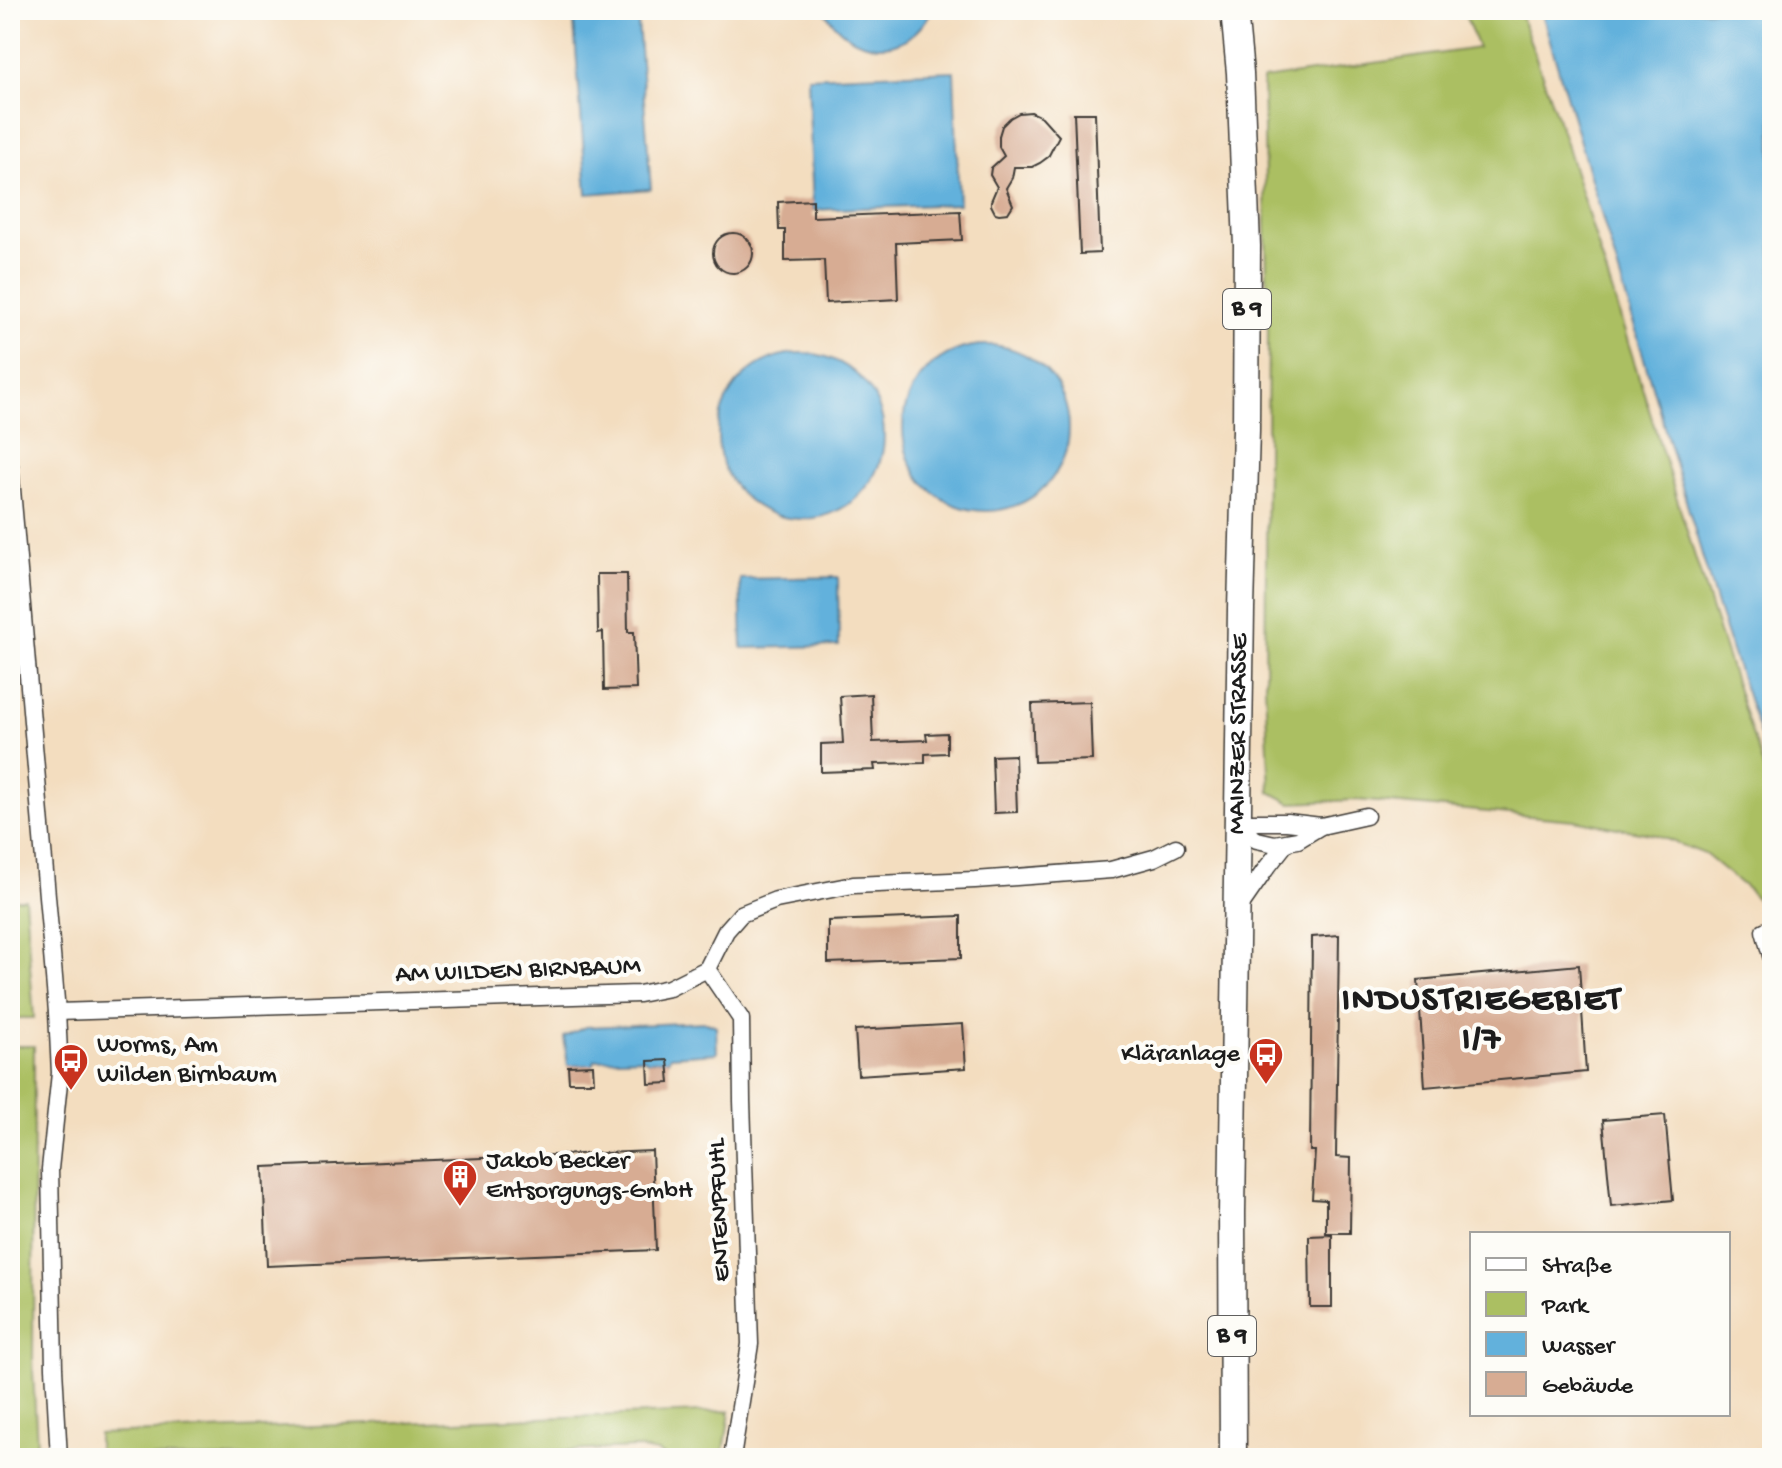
<svg xmlns="http://www.w3.org/2000/svg" width="1782" height="1468" font-family="'Gochi Hand',sans-serif">
<style>
.green{fill:#abbf62;stroke:#646e3f;stroke-width:2}
.water{fill:#62b1dc;stroke:#3f667c;stroke-width:2}
.building{fill:#d7ac93}
.lines{fill:none;stroke-linecap:round;stroke-linejoin:round}
.minor-casing{stroke:#3c3934;stroke-width:19}
.primary-casing{stroke:#3c3934;stroke-width:29}
.minor{stroke:#fff;stroke-width:16}
.primary{stroke:#fff;stroke-width:26}
.labels{text-anchor:middle;dominant-baseline:central;stroke-width:8;stroke-linejoin:round;paint-order:stroke}
.shield{fill:#fdfcf7;stroke:#605f5e;stroke-width:2}
.shield-label{font-size:24px;font-weight:bold;fill:#1c1c1c}
.street-label{font-size:26px;fill:#1c1c1c;stroke:#fdfcf7}
.poi-label{font-size:26px;fill:#1c1c1c;stroke:#fdfcf7;text-anchor:start}
.district-label{font-size:34px;font-weight:bold;letter-spacing:2px;fill:#1c1c1c;stroke:#fdfcf7}
</style>
<rect width="100%" height="100%" fill="#fdfcf7"/>
<filter id="ink" filterUnits="userSpaceOnUse"><feTurbulence type="fractalNoise" baseFrequency=".0125" numOctaves="2"/><feDisplacementMap in="SourceGraphic" scale="16" xChannelSelector="R" yChannelSelector="G"/><feConvolveMatrix kernelMatrix="1 2 1 2 8 2 1 2 1" color-interpolation-filters="sRGB"/></filter>
<filter id="wash" filterUnits="userSpaceOnUse"><feTurbulence type="fractalNoise" baseFrequency=".006" numOctaves="4" result="noise"/><feDisplacementMap in="SourceGraphic" scale="32" xChannelSelector="R" yChannelSelector="G"/><feGaussianBlur stdDeviation="1.8" result="paint"/><feColorMatrix in="noise" values="0 0 0 0 0 0 0 0 0 0 0 0 0 0 0 0 0 1.4 0 .05"/><feComposite in="paint" operator="in"/></filter>
<g filter="url(#wash)">
<rect width="100%" height="100%" fill="#f3ddbf"/>
<g class="green">
<path d="M1463,10H1519L1562,131L1712,611L1772,795V919L1750,891L1705,854L1656,835L1574,820L1356,800L1291,803L1270,792L1265,686L1268,333L1263,79L1478,48Z"/>
<path d="M10,899H25L34,1018H10Z"/>
<path d="M10,1046H34L33,1371L37,1445C32,1458 22,1456 10,1457Z"/>
<path d="M730,1411L723,1458H668L657,1452L637,1448L381,1458H98V1434Z"/>
</g>
<g class="water">
<path d="M573,10H637L651,189L587,194Z"/>
<path d="M824,10H932C907,60 851,56 824,10Z"/>
<path d="M1541,10H1772V771L1718,609Z"/>
<path d="M954,71L959,204L813,210L808,77Z"/>
<circle cx="986" cy="428" r="83"/>
<circle cx="801" cy="436" r="83"/>
<path d="M838,577L839,646L742,648L740,579Z"/>
<path d="M707,1022L716,1026L717,1053L670,1056L668,1060L648,1061L643,1058L595,1060L593,1065L568,1066L564,1037L585,1027Z"/>
</g>
<g id="blocks">
<g class="building">
<path d="M1031,112L1042,117L1059,136L1048,157L1040,163L1032,167H1014L1012,178L1006,188L1013,205L1008,213L999,214L995,213L991,205V201L997,187L990,175L991,168L1004,156L999,147V136L1002,126L1010,118L1019,113Z"/>
<path d="M1074,113H1095L1100,253L1080,254Z"/>
<path d="M813,200V217L960,211L962,240L896,243L898,299L826,303L824,260L785,261V230H779L778,202Z"/>
<circle cx="733" cy="253" r="20"/>
<path d="M597,574H627L628,632H634L636,689L604,690L603,632L598,633Z"/>
<path d="M871,694L873,742L927,740L926,734L947,733V753L925,754V763L874,764L875,770L821,772V744L843,743L840,696Z"/>
<path d="M1090,702L1092,760L1034,762L1032,704Z"/>
<path d="M1015,755L1017,812L994,813L992,756Z"/>
<path d="M961,916V958L828,963V921Z"/>
<path d="M1339,935L1336,1157L1351,1158L1350,1233H1326V1200L1312,1199L1315,1151H1310L1312,937Z"/>
<path d="M1579,965L1586,1072L1425,1087L1418,980Z"/>
<path d="M963,1024L966,1068L858,1075L855,1030Z"/>
<path d="M668,1060L670,1083L649,1084L648,1061Z"/>
<path d="M593,1065L594,1082H569L568,1066Z"/>
<path d="M1665,1115L1673,1200L1611,1206L1603,1120Z"/>
<path d="M652,1151L656,1250L267,1266L263,1167Z"/>
<path d="M1332,1235V1307H1310L1309,1236Z"/>
</g>
</g>
</g>
<g filter="url(#ink)">
<use href="#blocks" fill-opacity="0" stroke="#3c3934" stroke-width="2"/>
<g class="lines">
<defs>
<g id="minor">
<path d="M10,466L57,1012L60,1073L50,1169L54,1368L59,1458"/>
<path d="M1238,822H1287L1321,826"/>
<path d="M1238,829L1257,840L1275,844L1298,840L1321,826L1366,816"/>
<path d="M1238,909L1265,870L1287,842"/>
<path d="M1764,931L1772,959"/>
<path d="M707,969L741,1019L742,1101L750,1344L732,1458"/>
<path d="M57,1012L639,994L669,988L707,969L726,931L741,914L776,900L853,885L975,880L1111,870L1154,858L1176,847"/>
</g>
<g id="primary">
<path id="s1" d="M1233,1458L1232,1213L1241,609L1246,430L1247,246L1240,73L1234,10"/>
</g>
</defs>
<use href="#minor" class="minor-casing"/>
<use href="#primary" class="primary-casing"/>
<use href="#minor" class="minor"/>
<use href="#primary" class="primary"/>
</g>
</g>
<defs>
<symbol id="bus-pin" viewBox="-11 -11 22 30"><path d="M0 17L-7.5 6A9.5 9.5 0 1 1 7.5 6Z" fill="#c8321e" stroke="#fdfcf7"/><path d="M-5-6H5V4H4V6H2V4H-2V6H-4V4H-5ZM-3.5-4V0h7V-4ZM-3.5 1.2v1.5H-2V1.2ZM2 1.2v1.5H3.5V1.2Z" fill="#fff"/></symbol>
<symbol id="building-pin" viewBox="-11 -11 22 30"><path d="M0 17L-7.5 6A9.5 9.5 0 1 1 7.5 6Z" fill="#c8321e" stroke="#fdfcf7"/><path d="M-4-6H4V6H1V3H-1V6H-4ZM-2.5-4.3h1.7v1.8h-1.7ZM.8-4.3h1.7v1.8H.8ZM-2.5-1h1.7V.8h-1.7ZM.8-1h1.7V.8H.8Z" fill="#fff"/></symbol>
</defs>
<g fill-rule="evenodd">
<use href="#bus-pin" x="1246" y="1035" width="40" height="54"/>
<use href="#bus-pin" x="51" y="1041" width="40" height="54"/>
<use href="#building-pin" x="440" y="1157" width="40" height="54"/>
</g>
<g class="labels">
<g class="shield">
<rect x="1223" y="289" width="48" height="40" rx="6"/>
<rect x="1208" y="1316" width="48" height="40" rx="6"/>
</g>
<g class="shield-label">
<text x="1247" y="309">B 9</text>
<text x="1232" y="1336">B 9</text>
</g>
<g class="street-label">
<text stroke="none"><textPath href="#s1" startOffset="724">MAINZER STRASSE</textPath></text>
<text transform="translate(518 972) rotate(-2)">AM WILDEN BIRNBAUM</text>
<text transform="translate(721 1210) rotate(-92)">ENTENPFUHL</text>
</g>
<g class="poi-label">
<text x="97" y="1046">Worms, Am<tspan x="97" dy="30">Wilden Birnbaum</tspan></text>
<text x="1240" y="1055" text-anchor="end">Kläranlage</text>
<text x="486" y="1162">Jakob Becker<tspan x="486" dy="30">Entsorgungs-GmbH</tspan></text>
</g>
<g class="district-label">
<text x="1482" y="1002">INDUSTRIEGEBIET<tspan x="1482" dy="39">I/7</tspan></text>
</g>
</g>
<rect width="1782" height="1468" fill="none" stroke="#fdfcf7" stroke-width="40"/>
<rect x="1470" y="1232" width="260" height="184" fill="#fdfcf7" stroke="#a3a29f" stroke-width="2"/>
<rect x="1486" y="1258" width="40" height="12" fill="#ffffff" stroke="#a3a29f" stroke-width="2"/>
<text x="1542" y="1272" font-size="24" fill="#1c1c1c">Straße</text>
<rect x="1486" y="1292" width="40" height="24" fill="#abbf62" stroke="#a3a29f" stroke-width="2"/>
<text x="1542" y="1312" font-size="24" fill="#1c1c1c">Park</text>
<rect x="1486" y="1332" width="40" height="24" fill="#62b1dc" stroke="#a3a29f" stroke-width="2"/>
<text x="1542" y="1352" font-size="24" fill="#1c1c1c">Wasser</text>
<rect x="1486" y="1372" width="40" height="24" fill="#d7ac93" stroke="#a3a29f" stroke-width="2"/>
<text x="1542" y="1392" font-size="24" fill="#1c1c1c">Gebäude</text>
</svg>
